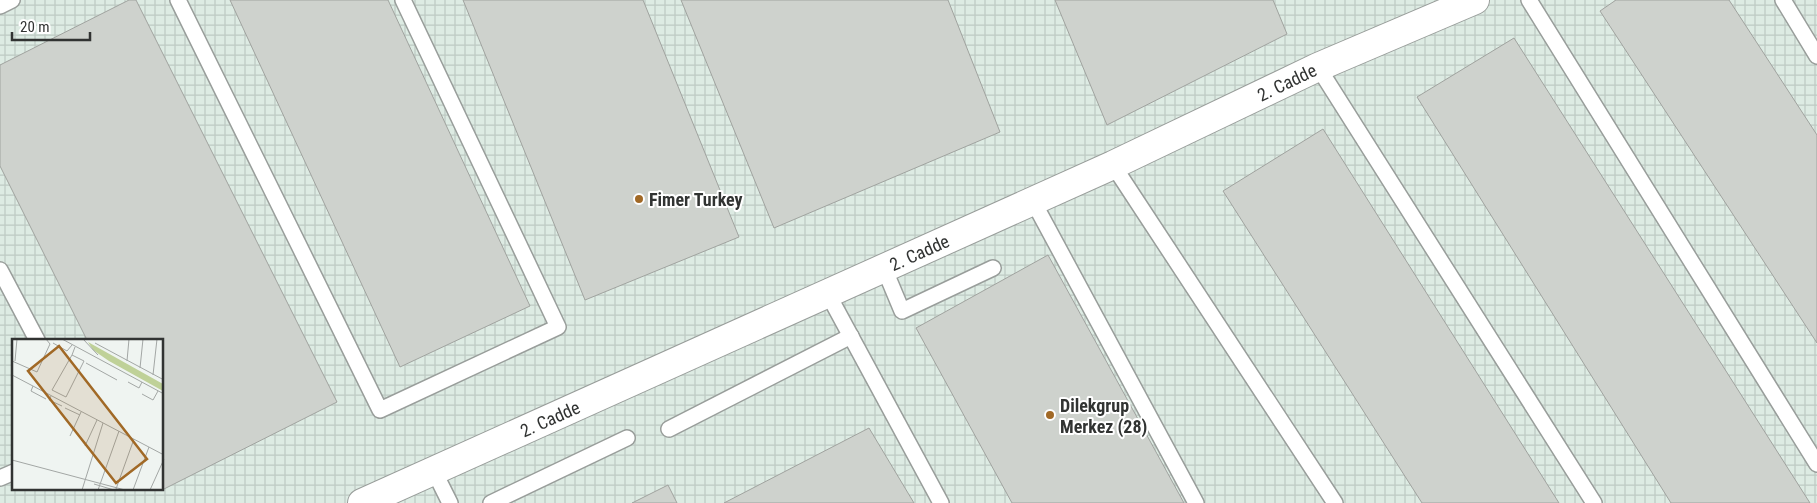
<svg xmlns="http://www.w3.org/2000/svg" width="1817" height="503" font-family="'Roboto Condensed',sans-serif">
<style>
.industrial{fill:url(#industrial-grid);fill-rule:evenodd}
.building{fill:#ced2cd;stroke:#a0a39f}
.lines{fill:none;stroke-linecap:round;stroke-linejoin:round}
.service-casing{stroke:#999e9b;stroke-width:18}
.minor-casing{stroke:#999e9b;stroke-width:30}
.service{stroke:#fff;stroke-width:15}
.minor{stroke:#fff;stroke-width:28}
.poi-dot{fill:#a16926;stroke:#fff;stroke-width:2}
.labels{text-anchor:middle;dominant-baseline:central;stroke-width:4;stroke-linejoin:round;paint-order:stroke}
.street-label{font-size:18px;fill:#313332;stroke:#fff}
.poi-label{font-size:18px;font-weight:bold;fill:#313332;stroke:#fff;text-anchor:start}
.inset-road{fill:none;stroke:#a3a7a5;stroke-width:1}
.view{fill:#a16926;fill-opacity:0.15;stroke:#a16926;stroke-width:2.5}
.inset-edge{fill:none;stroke:#313332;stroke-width:2.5}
</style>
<defs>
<pattern id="industrial-grid" width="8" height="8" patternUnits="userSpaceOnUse" patternTransform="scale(1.25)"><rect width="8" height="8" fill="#ddebe3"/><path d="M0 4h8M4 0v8" fill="none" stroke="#becac3"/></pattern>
</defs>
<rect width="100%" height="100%" fill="#eff4f1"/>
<path class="industrial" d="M0,0H1817V503H0ZM14,340H162V489H14Z"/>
<g class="building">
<path d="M129,0H136L337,402L162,490V340H87L0,166V65Z"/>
<path d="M230,0H388L530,306L400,367Z"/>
<path d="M463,0H643L739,237L585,300Z"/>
<path d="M681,0H948L1000,132L774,228Z"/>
<path d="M1055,0H1273L1287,34L1107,125Z"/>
<path d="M1616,0H1729L1817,135V343L1600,11Z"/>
<path d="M1514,38L1810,503H1671L1417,97Z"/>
<path d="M1323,129L1559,503H1422L1223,191Z"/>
<path d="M1048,255L1184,503H1012L916,328Z"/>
<path d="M869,428L914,503H724Z"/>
<path d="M668,485L677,503H632Z"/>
</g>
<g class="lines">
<defs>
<g id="service">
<path d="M178,0L380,410L558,327L403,0"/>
<path d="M1529,0L1817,464"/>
<path d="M1783,0L1817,56"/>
<path d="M0,6L12,0"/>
<path d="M1318,67L1594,503"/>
<path d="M1113,165L1335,503"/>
<path d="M1033,201L1196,503"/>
<path d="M884,268L902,311L993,268"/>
<path d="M0,270L37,340"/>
<path d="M828,294L941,503"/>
<path d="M669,429L851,336"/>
<path d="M434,471L450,503"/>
<path d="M0,478L14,472"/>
<path d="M491,503L627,438"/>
</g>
<g id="minor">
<path id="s1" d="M362,503L1113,165L1318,67L1475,0"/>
</g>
</defs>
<use href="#service" class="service-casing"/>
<use href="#minor" class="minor-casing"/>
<use href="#service" class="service"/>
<use href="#minor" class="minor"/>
</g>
<g class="poi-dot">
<circle cx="639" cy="199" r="5"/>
<circle cx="1050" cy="415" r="5"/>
</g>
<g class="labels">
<g class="street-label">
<text stroke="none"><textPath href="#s1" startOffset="1016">2. Cadde</textPath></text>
<text stroke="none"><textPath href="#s1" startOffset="611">2. Cadde</textPath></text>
<text stroke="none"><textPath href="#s1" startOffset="206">2. Cadde</textPath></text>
</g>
<g class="poi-label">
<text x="649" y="199">Fimer Turkey</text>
<text x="1060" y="405">Dilekgrup<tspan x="1060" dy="21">Merkez (28)</tspan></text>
</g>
</g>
<g transform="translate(12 339)">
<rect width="151" height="151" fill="#eff4f1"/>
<path d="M76,3L151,45V52L97,22L81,11Z" fill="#bfd198"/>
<path class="inset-road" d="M50,0L152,55M71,0L86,16M41,4L55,12L60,6M83,4L152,41M60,16L40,51L54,58L72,22L60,16L63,8M0,22L25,33L38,5L34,0M3,22L5,0M115,22L117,0M74,24L105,41M128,29L131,0M0,36L152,116M141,36L145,0M116,43L127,49L130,43M21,47L19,52L34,60M130,55L141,61L146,52M39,57L37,61L50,67M53,69L68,76M58,97L69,73M73,107L85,81M0,121L113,151M82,145L102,151M104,150L122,100M70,151L91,84M86,151L107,92M121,151L137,108M138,151L152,120"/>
<path class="view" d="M47,7L135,120L104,144L16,32Z"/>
<rect width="151" height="151" class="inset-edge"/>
</g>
<path d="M12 32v8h78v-8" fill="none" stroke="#313332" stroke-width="2.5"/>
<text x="20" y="32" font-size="15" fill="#313332" stroke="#ffffff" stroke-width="4" paint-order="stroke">20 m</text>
</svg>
